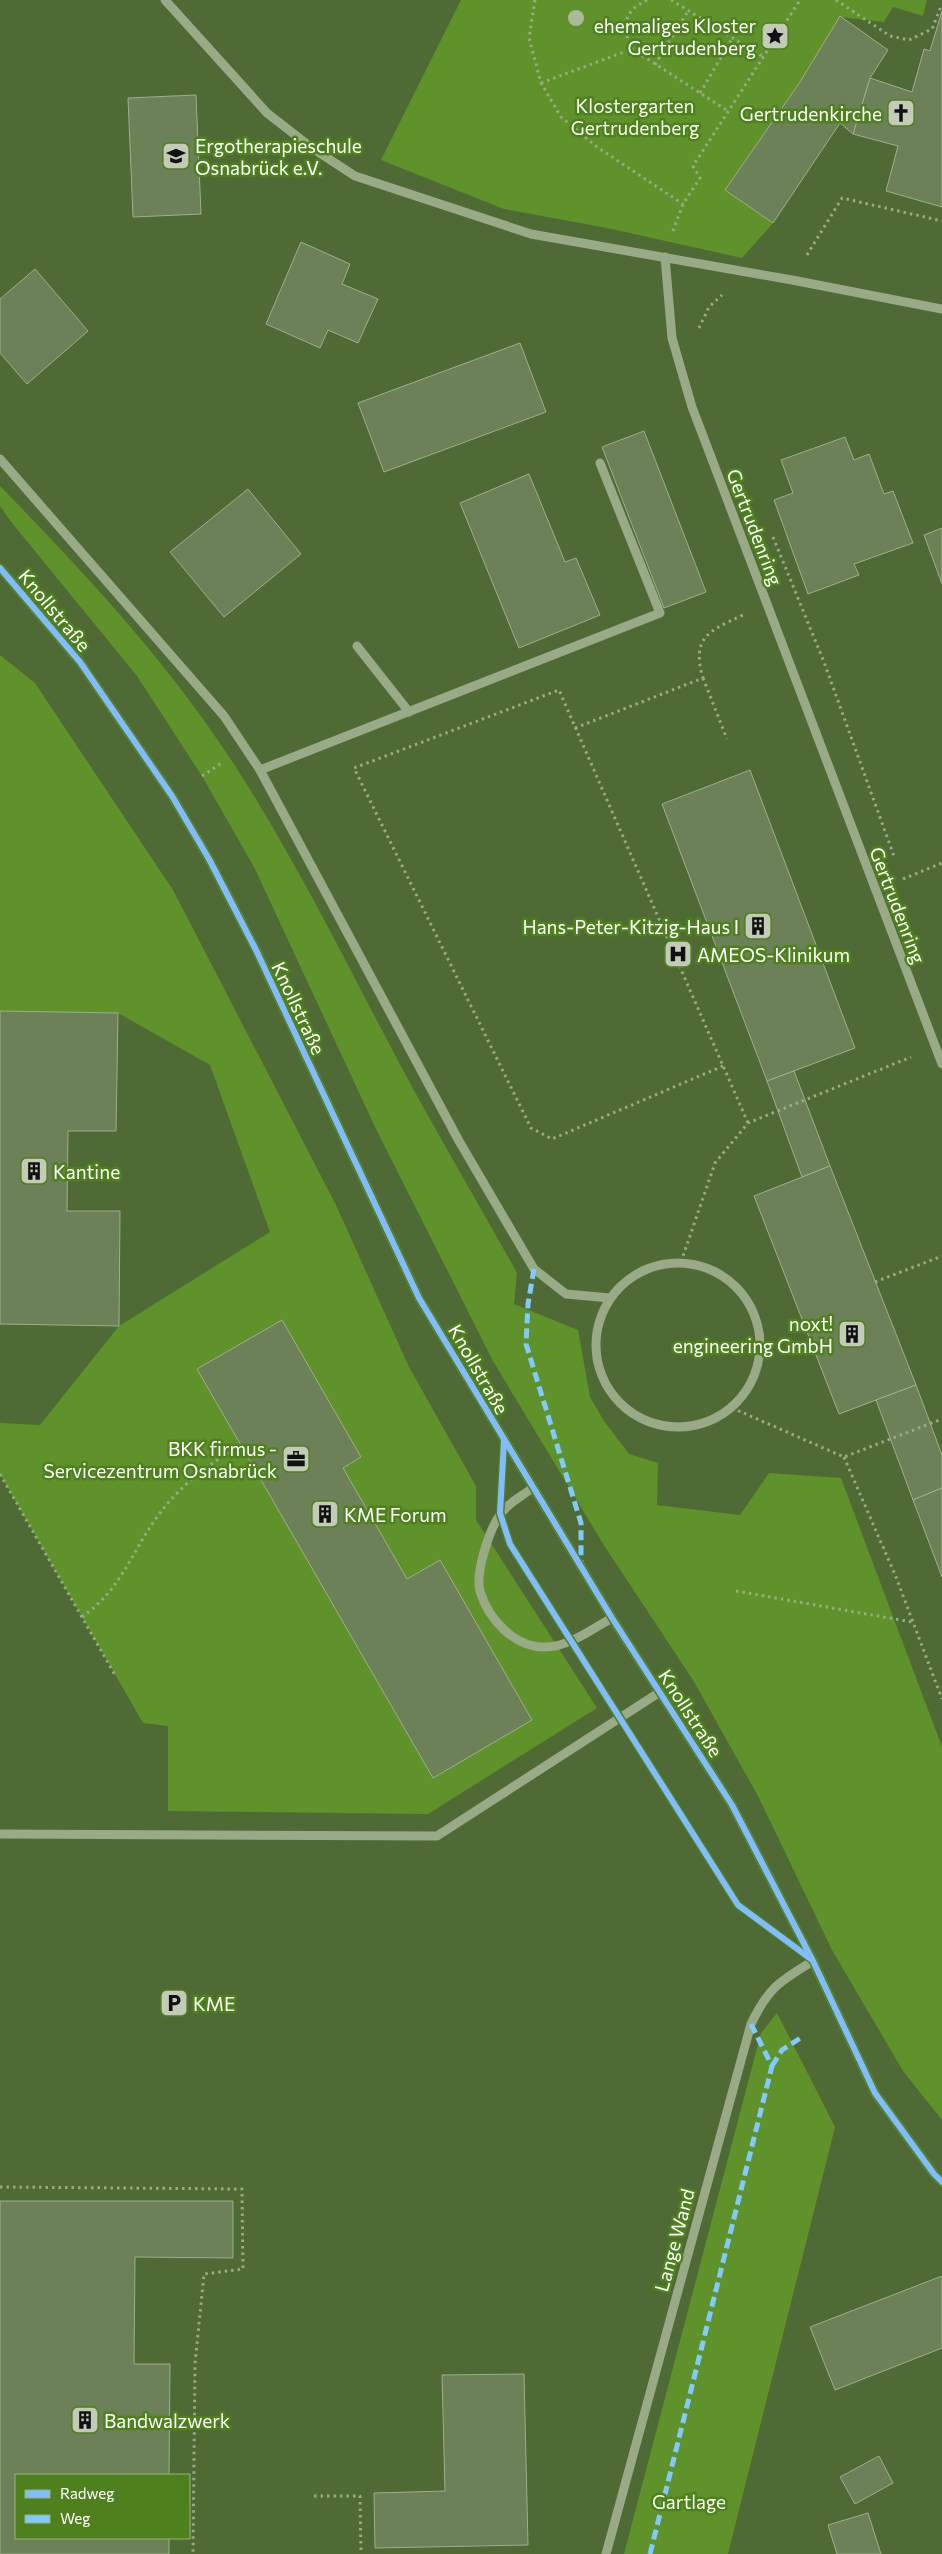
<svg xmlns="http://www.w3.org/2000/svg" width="942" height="2554" font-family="Commissioner,sans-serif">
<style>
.green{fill:#5f922a}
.building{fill:#6c8157;stroke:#9eaf8d}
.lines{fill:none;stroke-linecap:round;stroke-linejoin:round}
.path{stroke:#98aa86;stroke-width:3;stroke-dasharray:2.5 4;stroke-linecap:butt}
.minor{stroke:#98aa86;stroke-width:9}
.quiet{stroke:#80caff;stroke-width:5;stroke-dasharray:10 5;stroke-linecap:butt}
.cycleway-casing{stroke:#4f801e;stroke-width:9}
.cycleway{stroke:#80bcff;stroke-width:6}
.tree{fill:#abba9a}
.labels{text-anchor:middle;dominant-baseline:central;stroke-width:5;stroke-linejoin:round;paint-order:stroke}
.poi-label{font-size:19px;fill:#fff;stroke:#4f801e;text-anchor:start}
.park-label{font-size:19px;fill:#f6fcee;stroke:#4f801e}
.street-label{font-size:19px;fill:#fff;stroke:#4f801e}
</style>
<rect width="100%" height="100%" fill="#4f6a34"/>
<g class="green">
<path d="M461,0H927L923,16L893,7L884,22L840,17L800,82L725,190L773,223L742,258L607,228L504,209L381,160Z"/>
<path d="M0,486C83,571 164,658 230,758C292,853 343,956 396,1057C435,1130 477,1201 517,1273L514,1304L578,1330L590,1397L604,1421L629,1454L658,1463L657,1505L740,1515L769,1473L841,1478L942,1747V2120L903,2071L832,1950L758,1796L693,1680L605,1547L493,1361L376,1129L254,867L202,776L137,676L12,523L0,506Z"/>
<path d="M0,655L35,683L173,890L336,1205L409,1367L476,1486V1520L597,1708L428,1814L168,1811V1726L143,1723L0,1474V1423L40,1425L119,1326L270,1232L210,1065L118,1013L0,1011Z"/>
<path d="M777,2013L835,2127L728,2554H624L761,2033Z"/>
</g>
<g class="building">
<path d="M942,11V207L886,191L898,146L853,134L870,78L912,92L924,49L930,51Z"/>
<path d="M840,16L888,50L870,78L853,134L840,123L773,223L725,190L800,82Z"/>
<path d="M196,95L201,214L133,217L128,98Z"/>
<path d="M301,242L350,264L342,284L378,299L358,343L328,330L320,348L266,324Z"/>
<path d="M35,269L88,331L27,384L0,353V299Z"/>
<path d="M520,343L546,412L384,472L358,403Z"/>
<path d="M644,431L706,592L664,608L602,447Z"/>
<path d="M845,437L854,460L869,454L884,494L893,491L913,543L854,564L859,575L808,594L774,500L793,493L781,460Z"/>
<path d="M529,474L565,562L576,558L600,615L519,648L460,503Z"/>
<path d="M248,489L301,554L224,617L170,552Z"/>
<path d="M942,528V584L924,535Z"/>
<path d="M750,770L855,1048L767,1081L662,804Z"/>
<path d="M0,1011L118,1013L116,1131H68L67,1211H120L119,1326L0,1324Z"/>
<path d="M794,1071L830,1166L802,1177L767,1081Z"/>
<path d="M830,1166L916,1385L839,1414L754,1196Z"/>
<path d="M282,1320L361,1457L343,1468L407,1579L440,1560L532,1720L433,1778L197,1369Z"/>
<path d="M916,1385L942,1455V1488L913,1500L876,1400Z"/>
<path d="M942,1488V1577L913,1500Z"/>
<path d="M0,2201H233V2258L135,2257L134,2364H170L169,2475H16V2538H169V2554H0Z"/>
<path d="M942,2276V2348L835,2390L810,2327Z"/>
<path d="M524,2374L528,2545L375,2548L374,2493L445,2491L442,2375Z"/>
<path d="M879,2456L893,2483L855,2504L840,2477Z"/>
<path d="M868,2513L881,2554H837L828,2525Z"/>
</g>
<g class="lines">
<g class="path">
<path d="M535,0L529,38L541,83L561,117L597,147L683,204"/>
<path d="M647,0C623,12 621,26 632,49L728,111"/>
<path d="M671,0L762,56"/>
<path d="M836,0L890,36L909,40L932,29L942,4"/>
<path d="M655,65L688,11"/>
<path d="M541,83L632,49"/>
<path d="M700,93L733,37"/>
<path d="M673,231L683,204L700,178L693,166L800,0"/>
<path d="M807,255L842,198L942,221"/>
<path d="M699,328L709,307L722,295"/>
<path d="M773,537L824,662L895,859"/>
<path d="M703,678L727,739"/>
<path d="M575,728L703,678C691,637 709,631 743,615"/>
<path d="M202,776L223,762"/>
<path d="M903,879L942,863"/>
<path d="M723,1066L552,1139L531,1128L354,768L559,690L748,1123"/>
<path d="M681,1262L715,1163L748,1123L911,1057"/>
<path d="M875,1282L942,1256"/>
<path d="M732,1408L844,1457L942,1419"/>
<path d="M844,1457L896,1577L942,1699"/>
<path d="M0,1474L115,1675"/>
<path d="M736,1591L912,1622"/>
<path d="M82,1617C123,1587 129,1556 157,1517C180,1485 208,1465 241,1445"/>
<path d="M0,2187L242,2189L243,2269L204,2274L195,2364L193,2554"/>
<path d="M314,2496H360L361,2554"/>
</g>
<g class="minor">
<path d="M165,0L267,113L312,148L355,176L531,234L792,280L942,309"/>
<path d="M665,257L672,338L692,407L942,1064"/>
<path d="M0,459L224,716L260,770L459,1141L534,1269L566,1294L610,1298"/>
<path d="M0,568L80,662L172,796L209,859L256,950L419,1298L612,1618L732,1805L813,1961L875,2093L934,2174L942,2182"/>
<path d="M357,646L409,712"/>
<path d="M260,770L660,613L600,463"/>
<circle cx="678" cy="1345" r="82"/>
<path d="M532,1488C523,1496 506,1504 500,1515C489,1530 475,1574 480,1591C488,1619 515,1648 545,1647C569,1647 592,1629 612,1618"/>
<path d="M0,1834L437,1836L660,1692"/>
<path d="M606,2554L751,2024C768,1988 780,1981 813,1961"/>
</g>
<g class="quiet">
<path d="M534,1269L528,1304L526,1344L581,1523V1563"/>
<path d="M772,2066L782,2050L802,2037"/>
<path d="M650,2554L772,2066L751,2024"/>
</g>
<defs>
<g id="cycleway">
<path d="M0,568L80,662L172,796L209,859L256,950L419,1298L612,1618L732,1805L813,1961L875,2093L934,2174L942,2182"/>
<path d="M504,1441L500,1513L510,1544L738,1905L811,1959"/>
</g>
</defs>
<use href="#cycleway" class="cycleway-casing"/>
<use href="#cycleway" class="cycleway"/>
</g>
<circle class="tree" cx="576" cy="18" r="8"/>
<defs>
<symbol id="sight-square" viewBox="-11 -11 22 22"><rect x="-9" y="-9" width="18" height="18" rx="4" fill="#c1cbb8" stroke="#4f801e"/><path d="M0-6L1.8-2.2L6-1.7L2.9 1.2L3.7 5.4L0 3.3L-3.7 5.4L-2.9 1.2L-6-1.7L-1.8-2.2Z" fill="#111"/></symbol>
<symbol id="church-square" viewBox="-11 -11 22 22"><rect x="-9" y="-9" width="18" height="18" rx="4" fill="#c1cbb8" stroke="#4f801e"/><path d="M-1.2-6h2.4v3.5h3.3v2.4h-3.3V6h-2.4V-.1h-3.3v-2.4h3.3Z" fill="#111"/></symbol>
<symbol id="school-square" viewBox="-11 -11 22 22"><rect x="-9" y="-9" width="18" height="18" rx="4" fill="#c1cbb8" stroke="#4f801e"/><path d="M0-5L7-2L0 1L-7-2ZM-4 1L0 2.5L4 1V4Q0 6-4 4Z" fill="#111"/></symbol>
<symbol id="building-square" viewBox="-11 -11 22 22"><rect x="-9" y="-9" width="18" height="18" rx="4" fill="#c1cbb8" stroke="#4f801e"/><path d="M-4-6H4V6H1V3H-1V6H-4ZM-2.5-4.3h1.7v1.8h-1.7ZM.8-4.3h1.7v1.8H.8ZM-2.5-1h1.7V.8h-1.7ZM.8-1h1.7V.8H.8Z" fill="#111"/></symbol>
<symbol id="hospital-square" viewBox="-11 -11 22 22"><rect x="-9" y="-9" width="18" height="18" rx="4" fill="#c1cbb8" stroke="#4f801e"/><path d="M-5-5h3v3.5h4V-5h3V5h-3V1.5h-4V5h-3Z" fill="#111"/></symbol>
<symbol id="office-square" viewBox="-11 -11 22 22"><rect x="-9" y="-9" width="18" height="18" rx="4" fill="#c1cbb8" stroke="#4f801e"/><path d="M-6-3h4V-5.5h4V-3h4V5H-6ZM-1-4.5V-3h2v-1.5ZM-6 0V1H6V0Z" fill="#111"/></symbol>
<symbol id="parking-square" viewBox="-11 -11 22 22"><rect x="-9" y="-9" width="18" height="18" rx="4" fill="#c1cbb8" stroke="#4f801e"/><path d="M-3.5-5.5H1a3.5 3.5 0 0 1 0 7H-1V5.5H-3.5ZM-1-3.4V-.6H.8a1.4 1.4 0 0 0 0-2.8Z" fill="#111"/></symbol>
</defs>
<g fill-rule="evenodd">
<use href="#sight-square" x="759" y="20" width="32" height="32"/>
<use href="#church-square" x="885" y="97" width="32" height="32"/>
<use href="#school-square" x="160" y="140" width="32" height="32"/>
<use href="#building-square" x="742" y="910" width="32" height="32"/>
<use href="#hospital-square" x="662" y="938" width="32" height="32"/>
<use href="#building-square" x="18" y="1155" width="32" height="32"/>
<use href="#building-square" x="836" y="1318" width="32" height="32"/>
<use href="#office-square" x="280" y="1443" width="32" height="32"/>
<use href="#building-square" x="309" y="1498" width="32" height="32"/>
<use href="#parking-square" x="158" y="1987" width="32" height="32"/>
<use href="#building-square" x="69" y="2404" width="32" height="32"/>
</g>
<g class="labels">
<g class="poi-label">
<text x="756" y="25" text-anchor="end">ehemaliges Kloster<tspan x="756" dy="22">Gertrudenberg</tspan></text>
<text x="882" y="113" text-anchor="end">Gertrudenkirche</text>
<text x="195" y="145">Ergotherapieschule<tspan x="195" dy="22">Osnabrück e.V.</tspan></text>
<text x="739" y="926" text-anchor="end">Hans-Peter-Kitzig-Haus I</text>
<text x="697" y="954">AMEOS-Klinikum</text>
<text x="53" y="1171">Kantine</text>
<text x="833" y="1323" text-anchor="end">noxt!<tspan x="833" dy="22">engineering GmbH</tspan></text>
<text x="277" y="1448" text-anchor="end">BKK firmus -<tspan x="277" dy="22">Servicezentrum Osnabrück</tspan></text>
<text x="344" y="1514">KME Forum</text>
<text x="193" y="2003">KME</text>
<text x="104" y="2420">Bandwalzwerk</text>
</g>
<g class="park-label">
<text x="635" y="105">Klostergarten<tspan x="635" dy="22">Gertrudenberg</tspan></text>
<text x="689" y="2501">Gartlage</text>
</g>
<g class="street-label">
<text transform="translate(755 527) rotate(69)">Gertrudenring</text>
<text transform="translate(55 610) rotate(50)">Knollstraße</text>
<text transform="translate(898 905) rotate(69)">Gertrudenring</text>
<text transform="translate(299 1008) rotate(65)">Knollstraße</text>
<text transform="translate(479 1369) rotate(60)">Knollstraße</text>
<text transform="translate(691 1713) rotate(57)">Knollstraße</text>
<text transform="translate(674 2240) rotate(-75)">Lange Wand</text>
</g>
</g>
<rect x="15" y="2474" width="175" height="65" fill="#4f801e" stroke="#95b378"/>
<rect x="25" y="2490" width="25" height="8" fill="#80bcff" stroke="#95b378"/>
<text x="60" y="2499" font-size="15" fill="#ffffff">Radweg</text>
<rect x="25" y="2515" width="25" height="8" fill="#80caff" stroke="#95b378"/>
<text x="60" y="2524" font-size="15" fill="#ffffff">Weg</text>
</svg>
